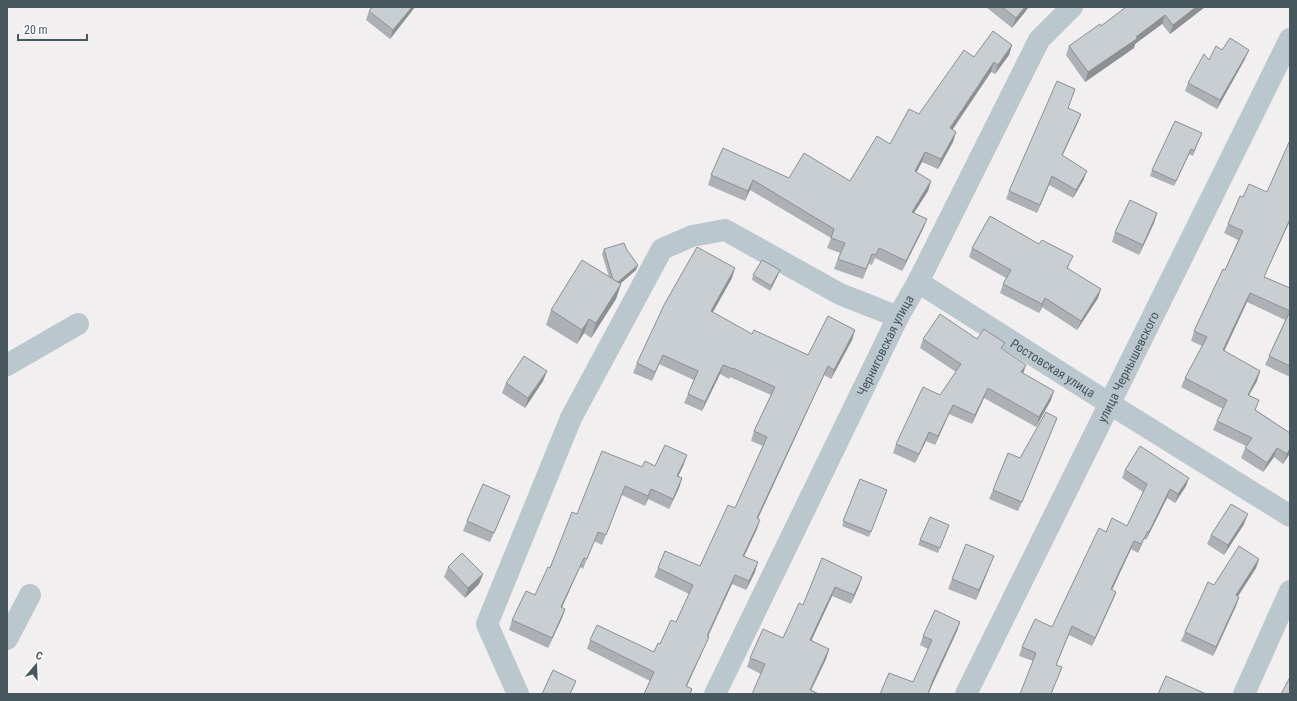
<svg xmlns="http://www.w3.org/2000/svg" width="1297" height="701" font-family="'Roboto Condensed',sans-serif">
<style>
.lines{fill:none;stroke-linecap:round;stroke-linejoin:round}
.street{stroke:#bac7cd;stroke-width:22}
.wall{fill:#adb1b5}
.shaded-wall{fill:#8d9093}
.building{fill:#c9ced2;stroke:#8d9093}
.labels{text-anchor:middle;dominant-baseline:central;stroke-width:3;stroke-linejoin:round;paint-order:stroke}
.street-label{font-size:13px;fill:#46575e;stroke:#fff}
</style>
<rect width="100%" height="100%" fill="#f2eff0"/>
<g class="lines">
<g class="street">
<path id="s1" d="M918,282L1110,404L1290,516"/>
<path d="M7,365L78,324"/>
<path d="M7,639L30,595"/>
<path d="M518,694L487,624L571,418L662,249L692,236L725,230L840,294L898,317"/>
<path id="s2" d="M715,694L898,317L918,282L1039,40L1072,7"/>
<path id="s3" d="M966,694L1290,39"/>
<path d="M1244,694L1290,591"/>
</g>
</g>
<g class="wall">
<path d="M372,7H415L390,39L366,20L369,11Z"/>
<path d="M986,7H1029L1012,28Z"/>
<path d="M1126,7H1205L1170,34L1162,24L1135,44L1134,48L1085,82L1066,55L1069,46L1101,26Z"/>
<path d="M1012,45L1009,55L995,74L991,72L952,129L956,132L953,142L938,169L922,162L916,172L931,181L928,191L914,213L927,219L923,229L902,271L875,258L872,265L869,264L863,279L834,269L840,253L827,248L831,238L750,190L745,201L708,185L711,175L850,181L890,144L974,57Z"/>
<path d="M1245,59L1217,109L1185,91L1188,83L1209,60Z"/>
<path d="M1068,108L1081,114L1078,122L1062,156L1084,179L1073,198L1049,185L1037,213L1006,199L1009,191Z"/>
<path d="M1200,138L1193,156L1189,154L1174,186L1150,176L1152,170Z"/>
<path d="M1240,196L1265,277L1290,288V377L1265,365L1285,320L1247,302L1224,351L1260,371L1257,381L1249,395L1256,410L1290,433V453L1283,464L1274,457L1263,472L1241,458L1246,446L1213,430L1217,421L1223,409L1181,387L1185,378L1202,346L1191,341L1194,331L1225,270L1238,240L1224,233L1228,224Z"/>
<path d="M1157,213L1154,223L1139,255L1112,242L1115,232Z"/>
<path d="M972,248L1069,265L1068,268L1098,298L1077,330L1042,307L1039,313L1000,293L1003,284L1006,278L969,257Z"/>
<path d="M604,249L627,250L638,265L636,270L620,284H621L616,299L591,338L584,333L577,344L546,325L551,310L609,277L602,254Z"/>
<path d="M753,275H778L770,291L752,280Z"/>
<path d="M732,278L712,312L752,334L808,355L855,330L852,340L831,379L824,375L758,518L757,529L744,556L755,572L746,590L732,584L708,637H709L705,646L687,686L692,689L690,694H644L650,681L587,649L590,640L654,652L660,644L676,622L689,594L654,577L658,568L700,566L735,508L763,446L751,441L754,431L771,395L730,377L729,379L720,374L702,411L684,403L694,380L659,364L652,381L633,373L637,363Z"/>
<path d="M923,339H977L1002,349L1023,373L1051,400L1036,427L984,398L972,424L949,414L935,445L926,441L915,463L893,453L896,444L940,395L956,372L920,348Z"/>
<path d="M547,371L543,381L525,408L502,393L506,383Z"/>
<path d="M1057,418L1018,511L989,499L993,490L1020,458Z"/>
<path d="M684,464L678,476L682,478L679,488L669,509L648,499L645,506L622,495L602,545L594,541L583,569L580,567L562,607L565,609L562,618L548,648L509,630L512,620L535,595L577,514L642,467L655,466Z"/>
<path d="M1125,470L1186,486L1175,503L1167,498L1146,540L1144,539L1138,553L1131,549L1112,590L1116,592L1113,600L1092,646L1069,635L1056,665L1062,667L1059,676L1033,661L1019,656L1022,647L1052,627L1106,532L1127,526L1143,492L1122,478Z"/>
<path d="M860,479L887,490L869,537L842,526Z"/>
<path d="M506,506L490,542L463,531L467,521Z"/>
<path d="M1244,524L1224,555L1207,544L1211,535Z"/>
<path d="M949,525L938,553L918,545L920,540Z"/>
<path d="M994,556L976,600L948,589L952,579Z"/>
<path d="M822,558L859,586L851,604L832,596L811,641L829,649L826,659L811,691L761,674L747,667L750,658L783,638L803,605Z"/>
<path d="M1259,559L1256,568L1238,596L1239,597L1236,606L1213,656L1181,641L1185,632L1214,585Z"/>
<path d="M448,567L483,574L479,584L465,598L444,577Z"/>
<path d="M960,622L957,631L928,694H880L913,682L928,649L920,645L923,636Z"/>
</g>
<g class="shaded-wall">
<path d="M412,7H415L390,39L393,30Z"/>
<path d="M1025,7H1029L1012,28L1016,18Z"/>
<path d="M1196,7H1205L1170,34L1173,25Z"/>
<path d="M1165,15L1162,24L1135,44L1134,48L1085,82L1088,72Z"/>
<path d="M1012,45L1009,55L995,74L998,65Z"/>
<path d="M1249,50L1245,59L1217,109L1220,100Z"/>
<path d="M994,62L991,72L947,138L950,128Z"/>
<path d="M1081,114L1078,122L1059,163L1062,155Z"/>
<path d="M956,132L953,142L938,169L941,159Z"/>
<path d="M1191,149L1189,154L1174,186L1176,181Z"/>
<path d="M925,152L922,162L912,181L915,171Z"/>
<path d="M1087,171L1084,179L1073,198L1076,190Z"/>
<path d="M1052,176L1049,185L1037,213L1040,205Z"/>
<path d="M753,180L750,190L745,201L748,191Z"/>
<path d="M931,181L928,191L908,222L912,212Z"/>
<path d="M1157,213L1154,223L1139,255L1143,245Z"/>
<path d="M927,219L923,229L902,271L906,261Z"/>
<path d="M1290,219V221L1260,286L1264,277Z"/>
<path d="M638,265L636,270L613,290L615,285Z"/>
<path d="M735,268L732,278L708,321L711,311Z"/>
<path d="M780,270L778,275L770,291L771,286Z"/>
<path d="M621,284L616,299L591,338L596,323Z"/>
<path d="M1101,289L1098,298L1077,330L1081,321Z"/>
<path d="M1250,293L1247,302L1220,360L1223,350Z"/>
<path d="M1045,298L1042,307L1039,313L1042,304Z"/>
<path d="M589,319L584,333L577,344L582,330Z"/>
<path d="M855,330L852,340L831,379L834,370Z"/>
<path d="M663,355L659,364L652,381L655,372Z"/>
<path d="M723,365L720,374L702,411L705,402Z"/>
<path d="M1026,365L1023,374L1021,372Z"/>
<path d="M828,366L824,375L754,527L757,518Z"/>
<path d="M547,371L543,381L525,408L528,398Z"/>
<path d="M1260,371L1257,381L1244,404L1248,395Z"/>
<path d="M988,388L984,398L972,424L975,415Z"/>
<path d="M1054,391L1051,400L1036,427L1039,417Z"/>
<path d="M953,405L949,414L935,445L938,436Z"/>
<path d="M1057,418L1053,427L1018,511L1022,502Z"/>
<path d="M929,432L926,441L915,463L919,454Z"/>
<path d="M1277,448L1274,457L1263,472L1267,463Z"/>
<path d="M1290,449V453L1283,464L1287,454Z"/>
<path d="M687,455L684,464L674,485L677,476Z"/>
<path d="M682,478L679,488L669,509L673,499Z"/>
<path d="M1189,478L1186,486L1175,503L1178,494Z"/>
<path d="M651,489L648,499L645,506L648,496Z"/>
<path d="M1170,489L1167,498L1146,540L1149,532Z"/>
<path d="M1248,514L1244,524L1224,555L1228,545Z"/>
<path d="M760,520L757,529L740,565L743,556Z"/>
<path d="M1148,531L1144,539L1138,553L1141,544Z"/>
<path d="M1134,541L1131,549L1108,598L1111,589Z"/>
<path d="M994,556L990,566L976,600L979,590Z"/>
<path d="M584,558L580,567L558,616L561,607Z"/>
<path d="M1259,559L1256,568L1233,604L1236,595Z"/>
<path d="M758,562L755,572L746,590L749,581Z"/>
<path d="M483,574L479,584L465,598L468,588Z"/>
<path d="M735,575L732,584L703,646L707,636Z"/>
<path d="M862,577L859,586L851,604L854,595Z"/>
<path d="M835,587L832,596L807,650L810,640Z"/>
<path d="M1116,592L1113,600L1092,646L1095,638Z"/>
<path d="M1239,597L1236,606L1213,656L1216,647Z"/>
<path d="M565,609L562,618L548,648L552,638Z"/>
<path d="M960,622L957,631L928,694L933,680Z"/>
<path d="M709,637L705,646L683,694L686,686Z"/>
<path d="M829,649L826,659L809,694Z"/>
</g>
<g class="building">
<path d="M372,7H412L393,30L369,11Z"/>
<path d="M1002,7H1025L1016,18Z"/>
<path d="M1126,7H1196L1173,25L1165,15L1136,37L1138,38L1088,72L1069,46L1100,24L1101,26Z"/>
<path d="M993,31L1012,45L998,65L994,62L950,128L956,132L941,159L925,152L915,171L931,181L912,212L927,219L906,261L879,248L876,255L872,254L866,269L838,259L845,243L831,238L834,229L753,180L748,191L711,175L723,148L789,178L804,153L850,181L877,136L890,144L909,109L919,114L964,50L974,57Z"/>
<path d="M1230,38L1249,50L1220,100L1188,83L1204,54L1209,60L1216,46L1222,50Z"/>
<path d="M1057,81L1075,89L1068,108L1081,114L1062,155L1087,171L1076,190L1052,176L1040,205L1009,191Z"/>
<path d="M1175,121L1202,133L1194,151L1191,149L1176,181L1152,170Z"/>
<path d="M1290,140V219L1264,277L1290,288V366L1269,356L1290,311L1250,293L1223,350L1260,371L1248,395L1259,400L1255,410L1290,433V449L1287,454L1277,448L1267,463L1245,448L1252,438L1217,421L1227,400L1185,378L1207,337L1194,331L1223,269L1225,270L1243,231L1228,224L1240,196L1243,197L1249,184L1267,192Z"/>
<path d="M1130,200L1157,213L1143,245L1115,232Z"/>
<path d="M990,216L1039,244L1042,240L1073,256L1067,268L1101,289L1081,321L1045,298L1042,304L1003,284L1011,270L972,248Z"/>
<path d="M624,243L627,250L638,265L618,282L613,280L604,249Z"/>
<path d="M697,247L735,268L711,311L752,334L754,330L808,355L828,316L855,330L834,370L828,366L757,518L760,520L743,556L758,562L749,581L735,575L707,636L709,637L686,686L692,689L690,694H644L654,672L590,640L597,625L654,652L658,643L660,644L671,620L676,622L693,585L658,568L665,551L700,566L728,505L735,508L767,437L754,431L775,387L733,368V369L723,365L705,402L688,394L698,371L663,355L655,372L637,363L664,305Z"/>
<path d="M582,260L621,284L596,323L589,319L582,330L551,310Z"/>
<path d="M762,260L780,270L771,286L753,275Z"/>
<path d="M940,314L977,339L984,329L1005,343L1001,348L1026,365L1021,372L1054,391L1039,417L988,388L975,415L953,405L938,436L929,432L919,454L896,444L923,387L940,395L961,364L923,339Z"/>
<path d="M524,356L547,371L528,398L506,383Z"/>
<path d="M1046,412L1057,418L1022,502L993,490L1008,453L1020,458Z"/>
<path d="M665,445L687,455L677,476L682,478L673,499L651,489L648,496L625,486L606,535L598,532L587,559L584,558L561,607L565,609L552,638L512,620L526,591L535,595L548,567L550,568L572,512L577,514L602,451L642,467L645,461L655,466Z"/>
<path d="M1140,446L1189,478L1178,494L1170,489L1149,532L1148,531L1141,544L1134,541L1111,589L1116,592L1095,638L1072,626L1056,665L1062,667L1051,694H1020L1036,653L1022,647L1035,619L1052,627L1099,528L1106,532L1112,518L1127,526L1147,484L1125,470Z"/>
<path d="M860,479L887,490L871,532L843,521Z"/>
<path d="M483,484L510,496L494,533L467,521Z"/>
<path d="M1231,504L1248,514L1228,545L1211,535Z"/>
<path d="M930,517L949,525L940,548L920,540Z"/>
<path d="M966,544L994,556L979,590L952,579Z"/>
<path d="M1239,546L1259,559L1236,595L1239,597L1216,647L1185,632L1208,582L1214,585Z"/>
<path d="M462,553L483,574L468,588L448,567Z"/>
<path d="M822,558L862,577L854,595L835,587L810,640L829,649L810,690L819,694H752L765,664L750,658L763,629L783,638L799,603L803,605Z"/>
<path d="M935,610L960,622L933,680L928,694H880L889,673L913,682L932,640L923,636Z"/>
<path d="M553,670L576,681L570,694H542Z"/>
<path d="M1166,676L1206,694H1158Z"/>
<path d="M1290,677V694H1281Z"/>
</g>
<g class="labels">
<g class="street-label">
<text stroke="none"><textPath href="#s2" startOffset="388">Черниговская улица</textPath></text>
<text stroke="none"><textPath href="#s3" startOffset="365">улица Чернышевского</textPath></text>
<text stroke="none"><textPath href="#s1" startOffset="160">Ростовская улица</textPath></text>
</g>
</g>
<rect width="1297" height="701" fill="none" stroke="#46575e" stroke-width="16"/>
<g transform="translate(36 665) rotate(19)" stroke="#ffffff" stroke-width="3" paint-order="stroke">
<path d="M0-3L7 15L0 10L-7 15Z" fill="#46575e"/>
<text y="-6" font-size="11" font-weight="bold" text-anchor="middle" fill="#46575e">С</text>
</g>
<path d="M18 34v6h69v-6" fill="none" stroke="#46575e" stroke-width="2"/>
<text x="24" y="34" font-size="12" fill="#46575e" stroke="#ffffff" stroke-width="3" paint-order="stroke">20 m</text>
</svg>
